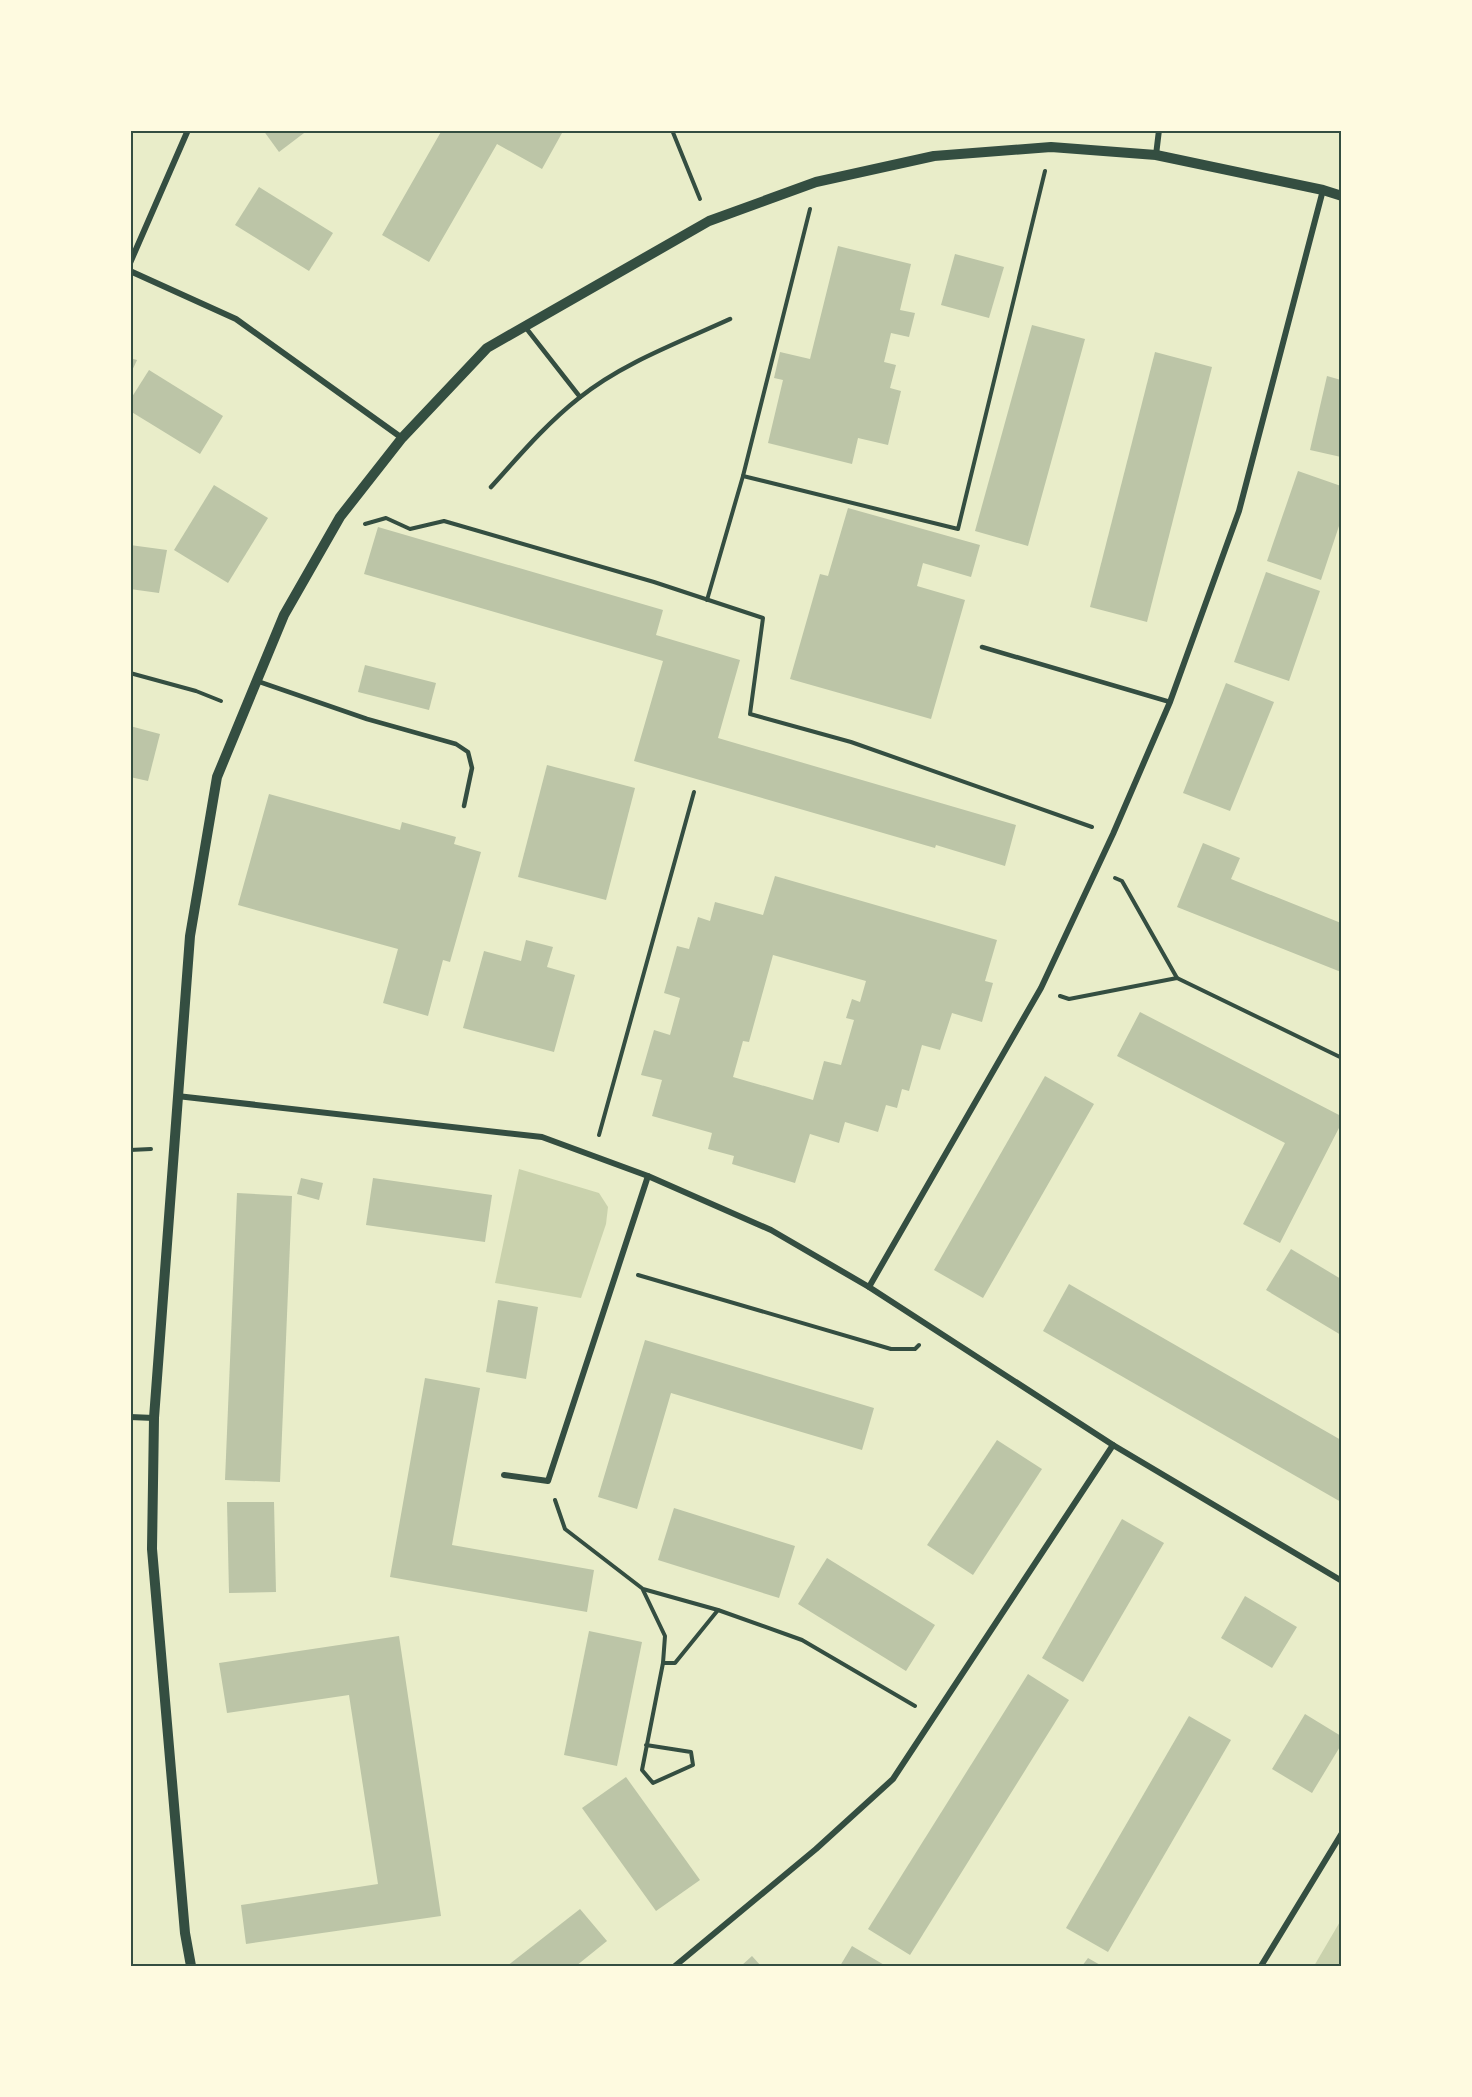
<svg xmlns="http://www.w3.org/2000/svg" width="1472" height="2097" font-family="Merriweather,serif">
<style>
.green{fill:#cad2ad}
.building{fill:#bcc5a7;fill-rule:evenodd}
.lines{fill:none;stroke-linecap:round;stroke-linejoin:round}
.path{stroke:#344e41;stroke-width:4}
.service{stroke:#344e41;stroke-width:4.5}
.minor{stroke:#344e41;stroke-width:6}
.tertiary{stroke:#344e41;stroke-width:10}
.neatline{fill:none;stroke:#344e41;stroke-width:2}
</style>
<rect width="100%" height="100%" fill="#e9edc9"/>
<g class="green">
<path d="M519,1169L599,1193L608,1207L606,1224L581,1298L495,1283Z"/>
<path d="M1341,1920V1966H1314Z"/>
</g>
<g class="building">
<path d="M263,130H308L279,152Z"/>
<path d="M442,130H557L562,133L542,169L497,144L429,262L382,235Z"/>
<path d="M259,187L333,233L309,271L235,225Z"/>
<path d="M838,246L911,264L900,310L915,313L909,337L891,333L884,362L896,365L890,388L901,391L888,445L858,438L852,464L768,443L783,380L774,378L780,352L810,359Z"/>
<path d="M955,254L1004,267L989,318L941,305Z"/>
<path d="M1032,325L1085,339L1028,546L975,531Z"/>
<path d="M1155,352L1212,367L1147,622L1090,607Z"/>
<path d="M130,358L137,360L130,375Z"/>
<path d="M149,370L223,416L200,454L130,411V400Z"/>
<path d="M1327,376L1341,380V457L1310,450Z"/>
<path d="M1298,471L1341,486V520L1321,580L1267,561Z"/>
<path d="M214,485L268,518L228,583L174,550Z"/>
<path d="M848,508L980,545L971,577L923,563L917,586L965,600L931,719L790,679L820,574L828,576Z"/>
<path d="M378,527L663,610L656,635L740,660L718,738L1016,825L1005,866L936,845L935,848L634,761L663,661L364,574Z"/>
<path d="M130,545L167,550L159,593L130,589Z"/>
<path d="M1266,572L1320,591L1289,681L1234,662Z"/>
<path d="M365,665L436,683L429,710L358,692Z"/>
<path d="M1226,683L1274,702L1230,811L1183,793Z"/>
<path d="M130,726L160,734L148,781L130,777Z"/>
<path d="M547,765L635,788L606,900L518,877Z"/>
<path d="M269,794L400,830L402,822L456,837L454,844L481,852L450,962L443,960L428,1016L383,1003L398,949L238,905Z"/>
<path d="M1203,843L1240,858L1231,879L1341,923V972L1177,907Z"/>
<path d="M775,876L997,940L985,981L993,983L982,1022L952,1013L940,1050L922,1045L909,1091L902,1089L897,1108L886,1105L878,1132L845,1122L839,1143L810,1134L795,1183L732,1164L734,1156L708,1149L712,1133L652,1116L662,1080L641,1075L654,1030L670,1035L680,998L664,993L677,946L689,949L698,917L710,921L715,902L763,915ZM773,955L866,981L860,1002L852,999L846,1018L854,1020L841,1065L824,1061L813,1100L733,1077L743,1041L749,1042Z"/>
<path d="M526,940L553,947L547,967L575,975L554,1052L463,1028L484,951L521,961Z"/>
<path d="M1140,1012L1341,1116V1124L1280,1243L1243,1224L1285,1143L1117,1056Z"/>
<path d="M1045,1076L1094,1104L983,1298L934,1270Z"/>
<path d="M301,1178L323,1183L319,1200L297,1194Z"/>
<path d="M373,1178L492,1195L485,1242L366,1225Z"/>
<path d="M237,1193L292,1196L280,1482L225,1480Z"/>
<path d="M1291,1249L1341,1279V1335L1266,1290Z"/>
<path d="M1069,1284L1341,1440V1502L1043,1331Z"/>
<path d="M498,1300L538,1307L526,1379L486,1372Z"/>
<path d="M645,1340L874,1408L862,1450L671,1393L637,1509L598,1497Z"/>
<path d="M425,1378L480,1388L452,1545L594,1570L587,1612L390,1577Z"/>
<path d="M997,1440L1042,1469L973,1575L927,1545Z"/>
<path d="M227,1502H274L276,1592L229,1593Z"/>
<path d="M674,1508L795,1546L779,1598L658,1560Z"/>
<path d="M1122,1519L1164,1543L1083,1682L1042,1658Z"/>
<path d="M827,1558L935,1625L906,1671L798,1604Z"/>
<path d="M1245,1596L1297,1627L1272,1668L1221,1638Z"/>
<path d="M589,1631L642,1642L617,1766L564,1755Z"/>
<path d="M399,1636L441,1916L246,1944L241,1905L378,1884L349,1695L227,1713L219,1663Z"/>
<path d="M1028,1674L1069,1700L910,1955L868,1929Z"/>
<path d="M1305,1714L1341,1736V1745L1312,1793L1272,1769Z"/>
<path d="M1189,1716L1231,1740L1108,1952L1066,1928Z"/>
<path d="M626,1777L700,1880L656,1911L582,1808Z"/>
<path d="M580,1909L607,1941L576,1966H507Z"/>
<path d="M852,1946L886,1966H840Z"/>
<path d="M752,1956L761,1966H741Z"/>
<path d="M1088,1958L1102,1966H1082Z"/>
</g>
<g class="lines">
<g class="path">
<path d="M672,130L700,199"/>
<path d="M743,476L810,209"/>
<path d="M365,524L386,518L410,529L444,521L654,582L763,618L750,714L851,742L1092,827"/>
<path d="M707,600L743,476L958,529L1045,171"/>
<path d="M130,673L196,691L221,701"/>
<path d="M1115,878L1122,881L1177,978"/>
<path d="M1060,996L1069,999L1177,978L1342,1058"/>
<path d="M599,1135L694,792"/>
<path d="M130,1150L151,1149"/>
<path d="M638,1275L891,1349H915L919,1345"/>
<path d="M555,1500L565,1529L643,1589L718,1610L802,1640L915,1706"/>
<path d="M643,1590L665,1636L663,1663H675L718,1610"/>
<path d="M646,1745L691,1752L693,1765L653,1783L642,1770L663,1663"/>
</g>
<g class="service">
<path d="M526,328L580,397"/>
<path d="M491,487C519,456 546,424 579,398C622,363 680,342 730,319"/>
<path d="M982,647L1170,702"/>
<path d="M257,681L367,719L456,744L468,752L472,768L464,806"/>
</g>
<g class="minor">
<path d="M1156,155L1159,130"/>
<path d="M130,263L188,130"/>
<path d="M130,271L236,319L402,438"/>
<path d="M177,1096L542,1137L648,1176L771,1230L869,1287L1113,1445L1342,1581"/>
<path d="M869,1287L1041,988L1113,834L1170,702L1239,511L1323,190"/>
<path d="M130,1417L154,1418"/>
<path d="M504,1475L548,1481L648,1176"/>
<path d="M675,1966L816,1849L893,1779L1113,1445"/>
<path d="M1261,1966L1342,1833"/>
</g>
<path class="tertiary" d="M191,1966L185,1933L152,1549L154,1418L190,936L217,777L284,615L340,517L402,438L487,348L709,221L816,182L934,156L1051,147L1156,155L1323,190L1342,196"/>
</g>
<rect width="1472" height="2097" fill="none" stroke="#fefae0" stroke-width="264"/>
<rect x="132" y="132" width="1208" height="1833" class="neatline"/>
</svg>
